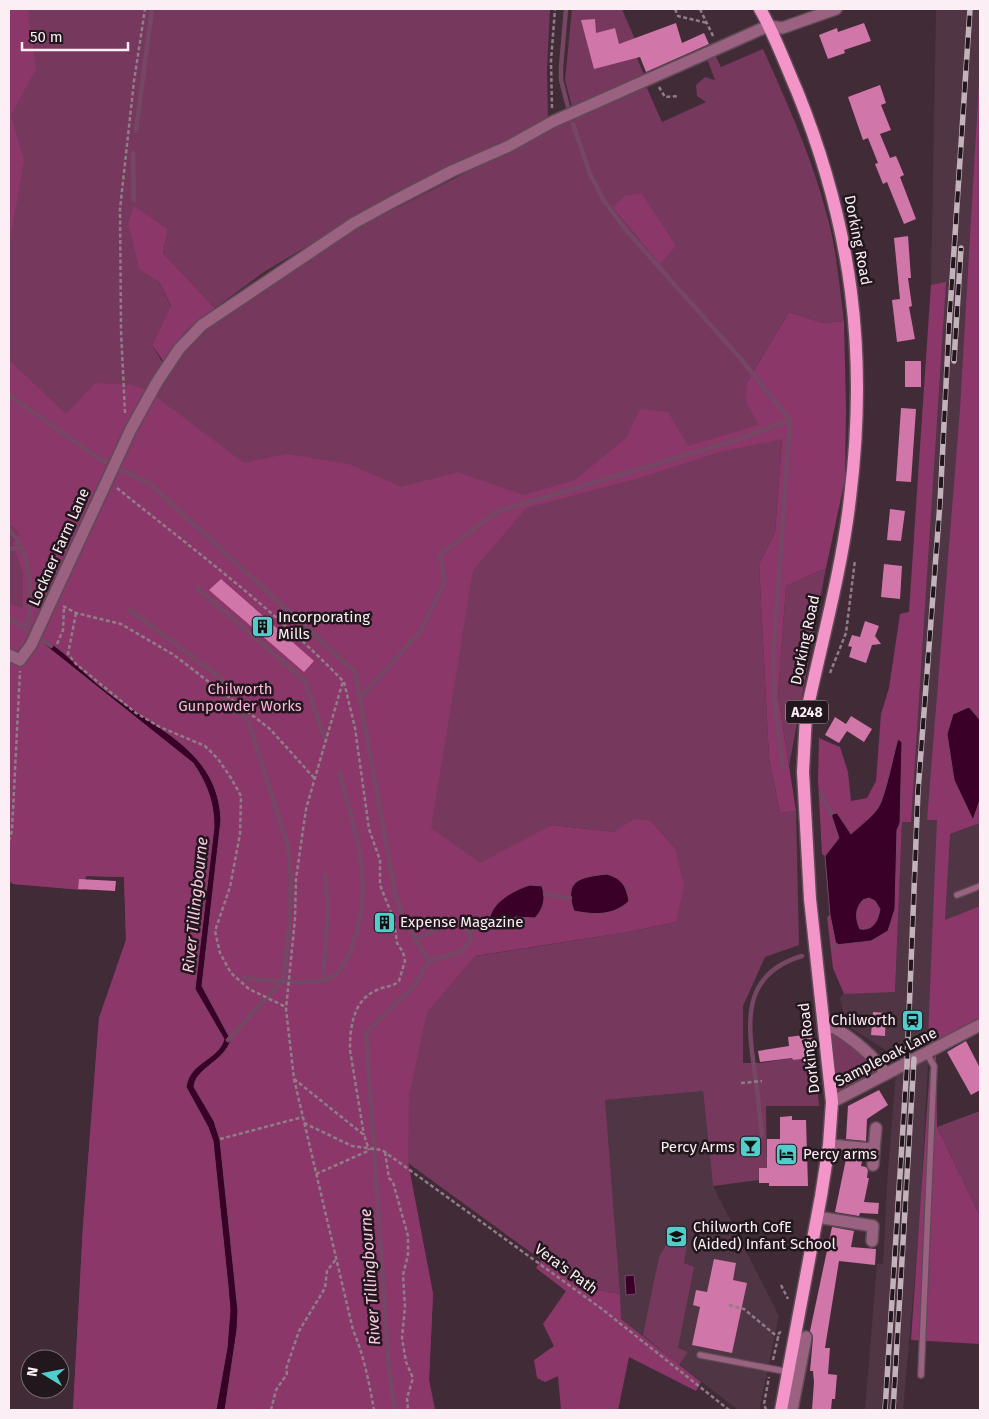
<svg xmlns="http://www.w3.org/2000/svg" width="989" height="1419" font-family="'Fira Sans',sans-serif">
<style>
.built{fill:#503544}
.green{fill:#77385d;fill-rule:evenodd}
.forest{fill:#8b376a}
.water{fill:#3b0027;stroke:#754765;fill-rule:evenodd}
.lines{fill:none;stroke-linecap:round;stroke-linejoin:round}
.stream{stroke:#754765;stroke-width:4.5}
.building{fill:#d176a9}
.service-casing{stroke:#5f4a55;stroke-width:8}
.minor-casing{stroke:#5f4a55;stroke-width:14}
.primary-casing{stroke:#5f4a55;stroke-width:15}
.path{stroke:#907d87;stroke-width:2.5;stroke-dasharray:4 2.5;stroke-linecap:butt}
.service{stroke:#9a6180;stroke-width:5.5}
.minor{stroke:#9a6180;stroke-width:11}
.primary{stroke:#f395c9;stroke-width:12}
.rail-casing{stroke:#c2b2ba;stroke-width:5.5}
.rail{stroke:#21171c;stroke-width:4;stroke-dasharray:11;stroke-linecap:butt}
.labels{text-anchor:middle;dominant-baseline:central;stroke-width:5;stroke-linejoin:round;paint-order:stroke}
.shield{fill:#21171c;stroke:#baaeb4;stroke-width:1}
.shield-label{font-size:14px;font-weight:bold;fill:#fceef5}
.street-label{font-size:15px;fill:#fceef5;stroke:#21171c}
.poi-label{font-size:15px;fill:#fceef5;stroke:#21171c;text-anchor:start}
.park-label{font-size:15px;fill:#feb6dd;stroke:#21171c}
.water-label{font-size:16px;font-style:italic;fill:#f9c8e1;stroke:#21171c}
</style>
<rect width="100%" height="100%" fill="#412b37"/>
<g class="built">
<path d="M936,9H980V379L950,834L980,823V906L944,921L937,1038L929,1043L920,1217L903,1410H865L877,1264H883L887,1185L897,1057L846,1025L840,998L844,994L895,991L915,517L931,285Z"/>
<path d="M703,1091L713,1186L779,1316L759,1410H738L621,1319L604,1100Z"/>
</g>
<g class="green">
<path d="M9,9H550L547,69L548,120L383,201L264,272L215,308L163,253L168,229L134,207L139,268L159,282L171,307L152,345L169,373L184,353L222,315L357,228L575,117L646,86L662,122L706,102L697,96L696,85L705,77L715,80L707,59L715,55L721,67L763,49C789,107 815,164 830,227C837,257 840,290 844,321L823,323L789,312L747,382L782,438L775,533L759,564L769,758L780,813L796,811L799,945L765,957L743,1006V1063H761L792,1058L793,1060L802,1059L803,1064L815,1062L819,1106H766L767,1168H759V1180L713,1186L703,1091L605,1100L620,1294L577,1286L408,1163L433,1294L429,1380L435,1410H73L83,1226L99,1018L126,940L124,877L86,876L83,890L13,884L21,856L23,609L9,603ZM651,821L675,848L676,922L628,932L476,956L552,825L614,832Z"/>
<path d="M572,9H622L634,37L637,58L645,77L572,107L565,80Z"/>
<path d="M826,568L789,766L778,695L786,586Z"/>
<path d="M833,1027L883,1069L832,1102L824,1029Z"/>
<path d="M980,1111V1216L937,1127Z"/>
<path d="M679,1235L688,1239L684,1263L694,1267L678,1348L688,1352L679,1365L643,1335L659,1257L671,1237Z"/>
</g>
<g class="forest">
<path d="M9,9H31L28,13L36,69L11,115L24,161L9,245Z"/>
<path d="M980,65V823L950,834L945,920L980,906V1025L931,1052L928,1038L937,820H927L960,409Z"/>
<path d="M642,194L676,246L660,264L613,207L626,195Z"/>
<path d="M134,206L168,229L163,253L215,308L186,331L164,362L152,345L171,306L159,282L139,269L128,222Z"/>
<path d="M946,282L911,822H902L895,992L844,994L833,968L827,917L830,915L876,821L866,820L851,834L837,813L831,814L839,838L825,856L822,854L818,780L819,738L840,747L848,772L851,801L867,798L876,781L881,714L889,688L900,614L909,612L931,285Z"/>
<path d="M789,312L823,323L844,321L846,408L845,479L826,568L786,586L778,695L796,811L780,813L769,758L759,564L775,533L782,439L719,452L646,476L526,508L473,570L431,828L480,863L552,825L614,832L634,819L651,821L675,848L684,886L676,922L628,932L475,956L427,1012L409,1095L408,1162L433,1294L429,1380L435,1410H73L83,1226L99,1018L126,940L124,877L86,876L83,890L13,884L9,881V603L23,608V574L13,543L20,534L9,523V360L66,414L95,383L132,385L147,390L244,463L286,454L349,464L401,487L458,472L523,495L575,480L626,438L640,409L668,412L688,446L759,425L746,402L747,382Z"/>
<path d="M936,1055L937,1127L980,1216V1344L911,1340L930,1066Z"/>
<path d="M542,1259L577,1286L620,1294L621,1319L701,1382L696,1391L629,1357L618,1410H561L558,1376L545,1382L537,1378L534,1360L554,1346L543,1324L566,1291L536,1268Z"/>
</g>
<g class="water">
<path d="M47,641C69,654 85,675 105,690C154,729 218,749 221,820L202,986L231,1040C223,1063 195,1068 194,1087L214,1121L220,1140L238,1311L237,1330L225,1410H216L227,1348L230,1310L228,1286L213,1141L208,1127L186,1087C190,1061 219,1060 224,1039L195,989L214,827C214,802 207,784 193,763L45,645Z"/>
<path d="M969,707L980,720V800L973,820L954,780L947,734L953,714Z"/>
<path d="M898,739L902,742L900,823L897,830L895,909L888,931L871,941L836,945L830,915L825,856L839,838L831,814L837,813L851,834C861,825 871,818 878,808C885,798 894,752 898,739ZM869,898L875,901L880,909C878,921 873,931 860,929C855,919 855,908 863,900Z"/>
<path d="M607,874C622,879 626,885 629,901C614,916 594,915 574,911C563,880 580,877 607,874Z"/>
<path d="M530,885L542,886C546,899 544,908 535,918L516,917L497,924L489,921C491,902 514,890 530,885Z"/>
<path d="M634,1275L636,1294L626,1295L625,1276Z"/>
</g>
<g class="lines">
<g class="stream">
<path d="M566,9L561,67V80L568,107"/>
<path d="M573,124L590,174L604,201L626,230L740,358L790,420L773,659L775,709L783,768"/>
<path d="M136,130L152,9"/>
<path d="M133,153L134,200"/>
<path d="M9,395L98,458L150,484L355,672L396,897L404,920L429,961L415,985L366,1032L389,1371L395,1410"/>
<path d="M9,530C34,554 32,599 27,631"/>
<path d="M9,549L21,548"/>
<path d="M196,587L305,681L325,739"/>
<path d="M130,610L222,679L224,699L248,720L288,846L291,881L289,929L283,980L228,1040"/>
<path d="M9,618L51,646"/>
<path d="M360,698L420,632L445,582L440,555L496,512L733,441L790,420"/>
<path d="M821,793L831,814"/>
<path d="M545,894L570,898"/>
<path d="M417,940C432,930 445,924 464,924L469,932"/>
<path d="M833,947L836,945"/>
<path d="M429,961L461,952L471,939L469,932L489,921"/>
<path d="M244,978C268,980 305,986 328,979C340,975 346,961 351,950C376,887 356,834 339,772"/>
<path d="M323,979L328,908L325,875"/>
<path d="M762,1135C760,1120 759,1104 757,1089C750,1034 734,976 802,956"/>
</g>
</g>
<g class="building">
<path d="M595,19L596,33L615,28L619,44L676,23L682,43L704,33L709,44L646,72L640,57L594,69L581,20Z"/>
<path d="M864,23L871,41L844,50L845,53L828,59L819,35L837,28L838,32Z"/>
<path d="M880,85L886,103L881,105L891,130L880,134L890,158L896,156L904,175L900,177L916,219L904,224L887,182L883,184L875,164L878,163L868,138L863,140L848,97Z"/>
<path d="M908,236L911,278H908L912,306L909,307L915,339L897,342L892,300L900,299L894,238Z"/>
<rect x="905" y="361" width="16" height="26"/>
<path d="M901,408L916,409L911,482L896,481Z"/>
<path d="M890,509L905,511L901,541L887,540Z"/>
<path d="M884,564L902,566L900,599L881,597Z"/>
<path d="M221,579L314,661L304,672L209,590Z"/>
<path d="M865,621L879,626L875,636L881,644L872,645L866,663L849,657L852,647L848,646L852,635L860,637Z"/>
<path d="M851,716L872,729L864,742L847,731L839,743L825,735L835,717L846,724Z"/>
<path d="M79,879L116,881L115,891L78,889Z"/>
<path d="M388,915L390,927L379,928L377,916Z"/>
<path d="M873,1012L886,1013L885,1036L871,1035Z"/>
<path d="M812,1034L815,1062L803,1064L802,1059L793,1060L792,1058L760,1062L758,1051L789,1046L788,1037Z"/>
<path d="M966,1041L980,1068V1090L971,1095L947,1052Z"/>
<path d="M879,1090L888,1105L867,1119L866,1141L846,1139L848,1106Z"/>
<path d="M792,1116V1120H806L808,1186H769V1183H759V1168H767V1139H780V1117Z"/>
<path d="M847,1154L863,1156L861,1166L866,1167L868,1170L867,1178H869L864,1202L879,1203L878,1214L860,1213L859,1216L835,1212Z"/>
<path d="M832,1227L854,1231L851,1247L876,1249L875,1265L839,1261L825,1348H830L828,1374L837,1375L835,1399H832L831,1410H812L814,1382L813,1371H810L813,1338L810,1331Z"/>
<path d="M714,1259L736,1263L733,1280L747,1283L732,1353L692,1345L700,1307L693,1305L696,1290L707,1292Z"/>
</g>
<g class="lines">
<defs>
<g id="service">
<path d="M957,895L980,886"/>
<path d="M700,1355L789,1372"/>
<path d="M921,1375L934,1066L927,1054"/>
</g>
<g id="minor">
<path d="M9,655L20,660L31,645L131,429L157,382L179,349L202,325L354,223L396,200L452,171L509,146L552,122L759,30L770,26L782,28L836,9"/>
<path d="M824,1029L833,1027C852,1038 874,1056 886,1074"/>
<path d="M832,1102L980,1025"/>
<path d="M829,1145L874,1149L873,1165"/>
<path d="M874,1149L876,1128"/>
<path d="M817,1217L873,1226L872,1241"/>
<path d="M792,1410L806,1337"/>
</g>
<path id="primary" d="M760,9C775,35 785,64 797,91C852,227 868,353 850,498C842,570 821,644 806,715L803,772L810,899L832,1102L829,1145L821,1196L781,1410"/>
</defs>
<use href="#service" class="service-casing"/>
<use href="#minor" class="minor-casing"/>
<use href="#primary" class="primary-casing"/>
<g class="path">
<path d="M675,9L678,16L707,23"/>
<path d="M700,9L714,38"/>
<path d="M659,87L665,97L679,96"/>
<path d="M552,108L551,61L555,9"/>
<path d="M125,413L121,331L120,209L134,81L145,9"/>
<path d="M117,488C194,550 275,610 343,681L306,809L296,879L295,919L286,1009L294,1079L353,1330C364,1356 369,1382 374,1410"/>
<path d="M63,606L76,613L121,624L174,655L270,729L315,779"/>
<path d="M76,613L68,654L76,664L136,713L160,727L205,746L218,759L231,778L241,796L240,834L230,887L215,931L220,953L231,973L249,989L286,1007"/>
<path d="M57,644L63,630L64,607"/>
<path d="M830,673L846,633L855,560"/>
<path d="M344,682L355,728L369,829L380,860V885L394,920L397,943L403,952L405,961L399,981C393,987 385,986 377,990C353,1000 350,1027 350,1050L364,1135"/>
<path d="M9,841L12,830L20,671"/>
<path d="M294,1079L364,1135L369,1150"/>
<path d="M741,1083L762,1081"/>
<path d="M304,1123L352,1146L382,1150L602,1309L729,1410"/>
<path d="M220,1139L303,1117"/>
<path d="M385,1152L389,1178L393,1182L408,1236V1255L403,1275L405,1307L402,1338L406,1362L413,1378L407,1398L408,1410"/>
<path d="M316,1174L368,1151"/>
<path d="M781,1285L788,1299"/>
<path d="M729,1305L744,1309L779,1338"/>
<path d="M773,1360L779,1333L783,1331"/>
<path d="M271,1410L276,1390L287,1374L286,1369L299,1331L325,1288L327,1271L336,1259"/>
<path d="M766,1410L764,1404L769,1377"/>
</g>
<use href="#service" class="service"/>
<use href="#minor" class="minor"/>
<use href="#primary" class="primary"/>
<defs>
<g id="rail">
<path d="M954,361L961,248"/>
<path d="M885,1410L907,1064L918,791L940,503L949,326L970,9"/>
<path d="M893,1410L914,1059"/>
</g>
</defs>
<use href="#rail" class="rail-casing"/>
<use href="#rail" class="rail"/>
</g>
<defs>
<symbol id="building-square" viewBox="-11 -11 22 22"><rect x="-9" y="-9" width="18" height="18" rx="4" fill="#52cdce" stroke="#21171c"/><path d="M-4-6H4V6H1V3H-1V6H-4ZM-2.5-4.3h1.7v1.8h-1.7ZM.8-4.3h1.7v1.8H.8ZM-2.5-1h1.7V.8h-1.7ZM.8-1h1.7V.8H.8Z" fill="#111"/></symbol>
<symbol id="station-square" viewBox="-11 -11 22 22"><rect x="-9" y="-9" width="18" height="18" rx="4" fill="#52cdce" stroke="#21171c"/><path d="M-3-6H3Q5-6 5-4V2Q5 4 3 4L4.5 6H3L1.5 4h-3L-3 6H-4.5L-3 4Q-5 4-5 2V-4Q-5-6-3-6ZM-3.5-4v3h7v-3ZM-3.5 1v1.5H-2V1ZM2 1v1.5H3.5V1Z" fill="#111"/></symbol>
<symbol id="bar-square" viewBox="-11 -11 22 22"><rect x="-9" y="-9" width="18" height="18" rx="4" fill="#52cdce" stroke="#21171c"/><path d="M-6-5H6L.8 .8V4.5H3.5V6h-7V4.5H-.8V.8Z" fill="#111"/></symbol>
<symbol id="hotel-square" viewBox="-11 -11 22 22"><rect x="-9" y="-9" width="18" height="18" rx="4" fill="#52cdce" stroke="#21171c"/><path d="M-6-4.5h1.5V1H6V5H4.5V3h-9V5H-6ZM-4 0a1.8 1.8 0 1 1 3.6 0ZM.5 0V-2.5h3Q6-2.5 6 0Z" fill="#111"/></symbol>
<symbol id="school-square" viewBox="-11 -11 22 22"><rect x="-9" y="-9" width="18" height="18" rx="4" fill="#52cdce" stroke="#21171c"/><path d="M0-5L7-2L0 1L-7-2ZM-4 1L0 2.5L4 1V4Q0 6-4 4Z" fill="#111"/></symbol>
</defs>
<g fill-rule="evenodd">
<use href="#building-square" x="250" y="614" width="25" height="25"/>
<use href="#building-square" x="372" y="910" width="25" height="25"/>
<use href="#station-square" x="900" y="1008" width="25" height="25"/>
<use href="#bar-square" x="738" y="1134" width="25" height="25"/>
<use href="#hotel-square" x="774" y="1142" width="25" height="25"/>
<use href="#school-square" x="664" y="1224" width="25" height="25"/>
</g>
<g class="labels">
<rect class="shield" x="786" y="700.5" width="42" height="23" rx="4"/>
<g class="shield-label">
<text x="807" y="712">A248</text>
</g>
<g class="street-label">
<text transform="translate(858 240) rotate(79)">Dorking Road</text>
<text transform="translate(59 547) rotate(-66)">Lockner Farm Lane</text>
<text transform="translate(805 640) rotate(-78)">Dorking Road</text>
<text transform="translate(809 1048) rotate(-97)">Dorking Road</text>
<text transform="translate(886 1057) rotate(-27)">Sampleoak Lane</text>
<text transform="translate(566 1269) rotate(36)">Vera's Path</text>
</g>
<g class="poi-label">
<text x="278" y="617">Incorporating<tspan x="278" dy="17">Mills</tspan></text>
<text x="400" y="922">Expense Magazine</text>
<text x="896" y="1020" text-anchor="end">Chilworth</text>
<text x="735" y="1147" text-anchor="end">Percy Arms</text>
<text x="803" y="1154">Percy arms</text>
<text x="693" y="1227">Chilworth CofE<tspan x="693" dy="17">(Aided) Infant School</tspan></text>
</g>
<g class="park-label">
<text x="240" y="689">Chilworth<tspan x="240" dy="17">Gunpowder Works</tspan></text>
</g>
<g class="water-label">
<text transform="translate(195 905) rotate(-84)">River Tillingbourne</text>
<text transform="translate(370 1277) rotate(-94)">River Tillingbourne</text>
</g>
</g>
<rect width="989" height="1419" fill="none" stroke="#fceef5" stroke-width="20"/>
<g transform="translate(45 1374) rotate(280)"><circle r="24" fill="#21171c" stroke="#796d73"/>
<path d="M0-4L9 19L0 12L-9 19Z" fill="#52cdce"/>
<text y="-8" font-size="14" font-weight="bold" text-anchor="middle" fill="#fceef5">N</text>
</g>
<path d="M22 42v8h106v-8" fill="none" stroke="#fceef5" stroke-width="2.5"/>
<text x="30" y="42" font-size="15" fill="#fceef5" stroke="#21171c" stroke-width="4" paint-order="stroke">50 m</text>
</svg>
